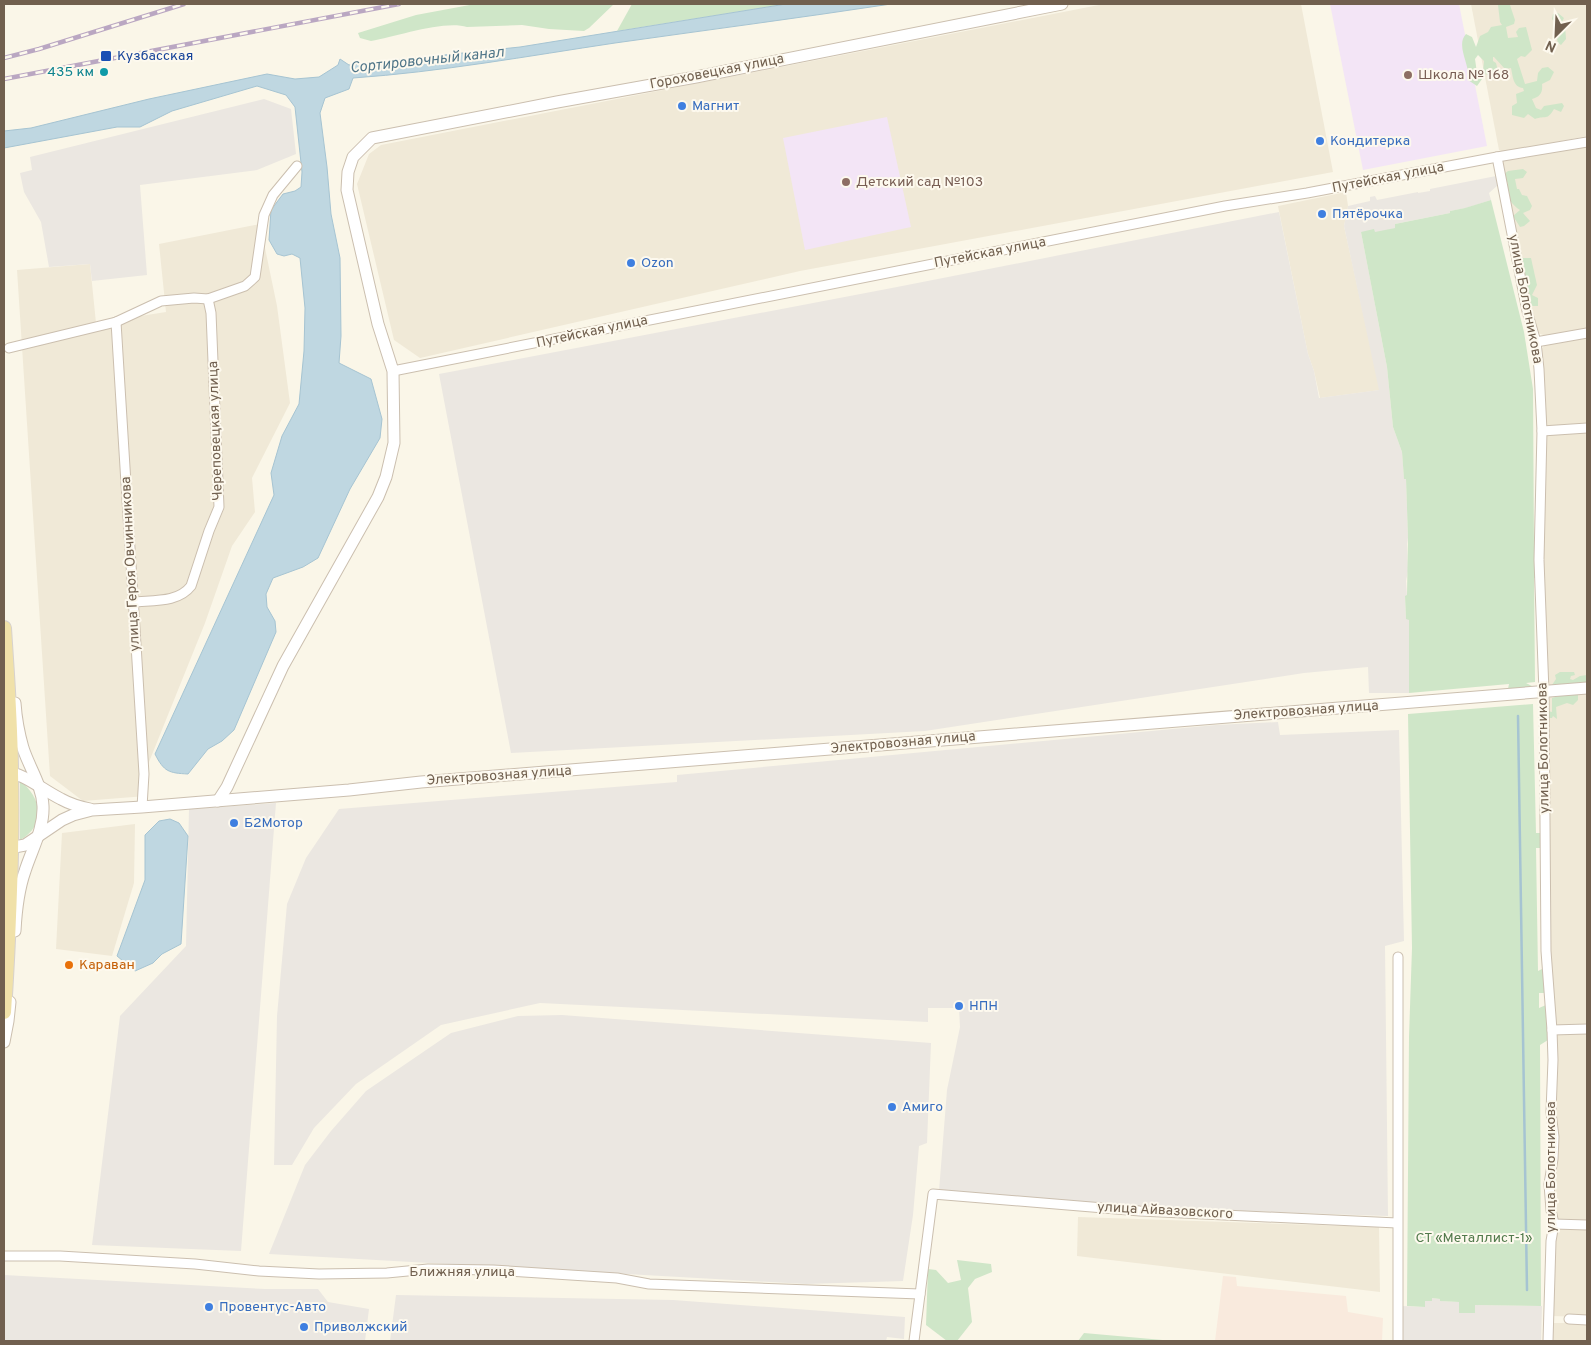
<svg xmlns="http://www.w3.org/2000/svg" width="1591" height="1345" font-family="Overpass,sans-serif">
<style>
.residential{fill:#f0e9d7}
.commercial{fill:#f9eadd}
.industrial{fill:#ebe7e1}
.education{fill:#f3e5f6}
.green{fill:#cfe6c8}
.water{fill:#bfd7e1;stroke:#a6c4d2}
.lines{fill:none;stroke-linecap:round;stroke-linejoin:round}
.stream{stroke:#a6c4d2;stroke-width:2.5}
.minor-casing{stroke:#cbbfaf;stroke-width:11}
.tertiary-casing{stroke:#cbbfaf;stroke-width:13}
.primary-casing{stroke:#d7d2ce;stroke-width:16}
.minor{stroke:#fff;stroke-width:9}
.tertiary{stroke:#fff;stroke-width:11}
.primary{stroke:#f0e1a9;stroke-width:14}
.rail-casing{stroke:#baa7c2;stroke-width:4.5}
.rail{stroke:#fdf9ee;stroke-width:2.5;stroke-dasharray:8;stroke-linecap:butt}
.transit-dot{fill:#1a4fb4;stroke:#fdf9ee;stroke-width:2}
.culture-dot{fill:#0f9aa8;stroke:#fdf9ee;stroke-width:2}
.education-dot{fill:#8d6e63;stroke:#fdf9ee;stroke-width:2}
.shop-dot{fill:#3f7fe0;stroke:#fdf9ee;stroke-width:2}
.food-dot{fill:#e8710a;stroke:#fdf9ee;stroke-width:2}
.labels{text-anchor:middle;dominant-baseline:central;stroke-width:4;stroke-linejoin:round;paint-order:stroke}
.transit-label{font-size:14px;fill:#164399;stroke:#fdf9ee;text-anchor:start}
.culture-label{font-size:14px;fill:#0d838f;stroke:#fdf9ee;text-anchor:end}
.street-label{font-size:14px;fill:#71604f;stroke:#fdf9ee}
.education-label{font-size:14px;fill:#785e54;stroke:#fdf9ee;text-anchor:start}
.shop-label{font-size:14px;fill:#366cbe;stroke:#fdf9ee;text-anchor:start}
.food-label{font-size:14px;fill:#c56008;stroke:#fdf9ee;text-anchor:start}
.park-label{font-size:14px;fill:#527a4c;stroke:#fdf9ee}
.water-label{font-size:15px;font-style:italic;fill:#4f7588;stroke:#fdf9ee}
</style>
<rect width="100%" height="100%" fill="#faf6e8"/>
<g class="residential">
<path d="M1104,4H1301L1333,172L800,271L420,358L394,340L357,184L369,154L381,145Z"/>
<path d="M1471,4H1587V136L1504,152L1499,150Z"/>
<path d="M1579,148H1587V330L1546,336L1538,333L1534,323L1502,162L1504,161Z"/>
<path d="M1346,192L1348,206L1344,226L1380,390L1320,398L1314,371L1308,354L1278,206Z"/>
<path d="M260,224L277,306L290,403L252,478L255,512L232,546L205,623L147,767L146,796L83,801L50,776L17,270L90,264L96,323L166,312L159,244Z"/>
<path d="M1587,338V425L1547,427L1545,425L1541,350L1544,346L1549,343Z"/>
<path d="M1587,430V685L1551,688L1547,684L1542,560L1545,435Z"/>
<path d="M1587,692V1027H1557L1554,1025L1549,951L1547,701L1552,695Z"/>
<path d="M135,824L134,883L112,956L56,949L62,833Z"/>
<path d="M1587,1032V1223L1560,1221L1556,1219L1553,1196L1555,1034Z"/>
<path d="M1078,1217L1379,1227L1380,1292L1077,1256Z"/>
<path d="M1560,1227L1587,1228V1317L1551,1316L1553,1246L1557,1229Z"/>
<path d="M1551,1323H1587V1341H1550Z"/>
</g>
<path class="commercial" d="M1223,1276L1236,1277L1237,1286L1346,1296L1348,1312L1383,1318L1382,1341H1215Z"/>
<g class="industrial">
<path d="M264,99L291,109L296,154L257,170L140,185L147,275L92,281L90,264L49,267L41,222L24,192L20,173L32,170L30,157Z"/>
<path d="M1496,176L1498,185L1489,193L1491,200L1466,208L1450,211V213L1395,224L1396,228L1375,233L1361,232L1387,367L1393,427L1402,452L1404,478L1406,479L1408,538L1407,544L1408,571L1406,581L1407,596H1405L1406,619H1409V693H1369L1368,667L1304,673L925,731L511,753L439,374L897,287L1279,212L1308,354L1314,371L1319,398L1379,390L1344,226L1348,206L1370,201V197L1375,196L1377,200L1418,192V193L1430,191V189Z"/>
<path d="M1278,722L1280,735L1399,730L1404,941L1385,946L1388,1216L1100,1206L939,1191L947,1090L960,1027L959,1008H928V1022L540,1003L441,1025L356,1084L314,1128L292,1165H274L277,1016L287,904L306,858L339,809L677,782V775L1216,725Z"/>
<path d="M276,803L241,1251L92,1245L120,1016L186,946L189,809Z"/>
<path d="M562,1015L931,1043L927,1143L919,1146L913,1215L903,1281L806,1284L269,1254L305,1165L331,1131L366,1091L451,1033L518,1016Z"/>
<path d="M4,1275L265,1289H318L328,1302L369,1309L365,1341H4Z"/>
<path d="M396,1295L673,1300L905,1317L904,1339L887,1337L886,1341H390Z"/>
<path d="M1432,1298L1440,1299L1441,1301L1459,1302V1313L1475,1305L1542,1306L1541,1341H1402V1306L1425,1307V1301Z"/>
</g>
<g class="education">
<path d="M1330,4H1459L1487,146L1363,170Z"/>
<path d="M887,117L911,227L805,250L783,138Z"/>
</g>
<g class="green">
<path d="M475,4H614L589,28L584,31L549,29L522,25L467,27C443,20 396,37 371,41L360,38L358,33L416,15Z"/>
<path d="M632,4H786L617,31Z"/>
<path d="M1500,4L1510,5L1515,20L1514,24L1506,27L1508,38L1518,37L1516,32L1519,28L1526,27L1532,50L1525,57L1521,56L1517,59L1525,84L1537,81L1538,73L1542,68L1548,67L1554,72L1550,80L1542,84C1543,93 1540,97 1532,99L1536,108L1541,110L1544,106L1562,103L1564,106L1561,112L1554,109C1547,121 1546,115 1535,119L1528,114L1524,118L1512,115V106L1517,103L1516,94L1524,91L1523,88C1513,87 1513,77 1511,68L1505,69L1494,57H1493V61L1496,63L1498,71L1495,76L1492,78L1483,72L1484,61L1478,55L1475,59L1477,73L1482,79L1477,86L1468,80C1471,65 1455,46 1466,34L1472,37L1476,47L1480,36L1488,32L1491,27L1502,25L1500,22L1498,5Z"/>
<path d="M1558,13L1564,18L1562,22L1565,26L1566,39L1561,45L1558,43L1554,26L1555,23L1552,19L1553,14Z"/>
<path d="M1523,169L1527,172L1523,178L1515,179L1517,189H1519L1522,195L1527,196L1532,206L1530,210L1523,213L1530,221L1524,226L1520,227L1513,216L1520,210C1511,204 1504,194 1508,183L1504,180L1503,175L1508,171Z"/>
<path d="M1491,200L1524,332L1533,389L1534,552L1537,551L1538,578H1534L1535,682L1526,683L1536,688V691L1527,699H1509L1508,689L1509,684L1409,693V620L1406,619L1405,596L1407,595L1408,538L1406,479H1404L1402,452L1393,427L1387,367L1361,232L1374,229L1375,232L1395,228V224L1450,213V211L1465,208Z"/>
<path d="M1522,258H1531L1537,285L1532,295L1538,298V306H1531L1527,304V296L1530,294L1527,292L1528,285L1524,284L1519,262Z"/>
<path d="M1560,672H1574L1575,675L1571,676L1570,679L1573,680L1580,676L1587,675V692L1583,687L1578,695V700L1573,705L1567,703L1556,707L1557,719L1553,716L1552,718H1547L1548,711L1552,712V698L1563,695L1550,688L1556,679L1555,675Z"/>
<path d="M1533,704L1536,833H1542L1544,846L1540,848H1536L1538,971L1542,969H1545V993H1539V1008L1546,1005L1548,1007V1040L1540,1045L1541,1306L1475,1305V1313H1459V1302L1440,1301V1299L1432,1298V1301H1425V1307L1407,1306L1409,1037L1412,948L1408,714Z"/>
<path d="M20,781C42,797 46,826 20,840Z"/>
<path d="M957,1260L991,1264L992,1272L975,1279L968,1288L972,1322L957,1341H947L926,1325L928,1269L936,1270L948,1283L961,1280Z"/>
<path d="M1084,1333L1174,1341H1078Z"/>
</g>
<g class="water">
<path d="M786,4H891C799,18 707,30 615,43C528,56 440,72 353,78L349,89L325,98L320,113L327,167L331,214L340,258L341,336L339,363L371,379L382,419L380,438L350,489L318,558L303,567L273,578L266,594L267,607L275,621L276,632L234,730L222,741L208,749L188,774C169,773 164,772 155,754L274,495L271,473L282,436L299,404L304,351L305,308L300,258L292,254L284,256L277,254L269,240L271,210L283,194L295,191L301,187L302,172L295,107L286,95L257,86L172,111L140,127H117L4,148V131L31,128L149,99L267,74L295,79L319,77L338,65L340,59L349,65L520,47Z"/>
<path d="M170,819L179,823L188,836L181,944L162,954L153,963L135,971L117,956L145,880V835L159,821Z"/>
</g>
<g class="lines">
<path class="stream" d="M1518,716L1527,1290"/>
<defs>
<g id="minor">
<path d="M1497,157L1527,311L1536,342L1539,369L1542,431L1539,560L1544,692L1546,951L1552,1030L1553,1060L1551,1112L1554,1137L1553,1159L1549,1184L1551,1210L1554,1224L1551,1241L1548,1341"/>
<path d="M116,322L144,774L142,807"/>
<path d="M1536,342L1587,333"/>
<path d="M9,348L116,322L161,301L194,298L208,299L245,286L255,277L264,215L273,195L297,166"/>
<path d="M393,371L1225,206L1307,193L1497,157L1587,142"/>
<path d="M1542,431L1587,428"/>
<path d="M133,602C153,600 178,603 191,586L209,531L219,507L211,313L208,299"/>
<path d="M1552,1030L1587,1029"/>
<path d="M1554,1224L1587,1225"/>
<path d="M4,1256H60L195,1264L259,1271L319,1274L387,1273L428,1269L493,1270L617,1278L649,1284L920,1294"/>
<path d="M1569,1319L1587,1320"/>
<path d="M914,1341L933,1194L1140,1211L1397,1223"/>
<path d="M1398,1341V957"/>
</g>
<g id="tertiary">
<path d="M4,771C25,774 41,789 61,799C70,804 80,807 90,809"/>
<path d="M218,801L227,787L283,666L378,497L386,477L394,443L393,371L378,324L347,190L348,172L353,157L372,138L557,102L696,77L1062,4"/>
<path d="M4,849L25,845L62,820L73,815L92,810L142,807L349,790L421,782L1587,688"/>
<path d="M15,931C16,911 18,891 25,871C32,849 44,829 43,806C42,785 29,767 23,748C19,734 16,718 15,703"/>
<path d="M4,1042L8,1021L10,1002"/>
</g>
<path id="primary" d="M4,628C7,676 11,724 11,773C13,852 9,932 4,1012"/>
</defs>
<use href="#minor" class="minor-casing"/>
<use href="#tertiary" class="tertiary-casing"/>
<use href="#primary" class="primary-casing"/>
<use href="#minor" class="minor"/>
<use href="#tertiary" class="tertiary"/>
<use href="#primary" class="primary"/>
<defs>
<g id="rail">
<path d="M4,58L39,49L184,4"/>
<path d="M4,79L399,4"/>
</g>
</defs>
<use href="#rail" class="rail-casing"/>
<use href="#rail" class="rail"/>
</g>
<rect class="transit-dot" x="100" y="50" width="12" height="12" rx="2.5"/>
<circle class="culture-dot" cx="104" cy="72" r="5"/>
<g class="education-dot">
<circle cx="1408" cy="75" r="5"/>
<circle cx="846" cy="182" r="5"/>
</g>
<g class="shop-dot">
<circle cx="682" cy="106" r="5"/>
<circle cx="1320" cy="141" r="5"/>
<circle cx="1322" cy="214" r="5"/>
<circle cx="631" cy="263" r="5"/>
<circle cx="234" cy="823" r="5"/>
<circle cx="959" cy="1006" r="5"/>
<circle cx="892" cy="1107" r="5"/>
<circle cx="209" cy="1307" r="5"/>
<circle cx="304" cy="1327" r="5"/>
</g>
<circle class="food-dot" cx="69" cy="965" r="5"/>
<g class="labels">
<g class="transit-label">
<text x="117" y="56">Кузбасская</text>
</g>
<g class="culture-label">
<text x="94" y="72">435 км</text>
</g>
<g class="street-label">
<text transform="translate(717 72) rotate(-11)">Гороховецкая улица</text>
<text transform="translate(1388 178) rotate(-11)">Путейская улица</text>
<text transform="translate(990 253) rotate(-11)">Путейская улица</text>
<text transform="translate(1525 299) rotate(79)">улица Болотникова</text>
<text transform="translate(592 332) rotate(-12)">Путейская улица</text>
<text transform="translate(216 431) rotate(-92)">Череповецкая улица</text>
<text transform="translate(131 564) rotate(-93)">улица Героя Овчинникова</text>
<text transform="translate(1306 711) rotate(-4)">Электровозная улица</text>
<text transform="translate(903 743) rotate(-5)">Электровозная улица</text>
<text transform="translate(1544 748) rotate(-91)">улица Болотникова</text>
<text transform="translate(499 776) rotate(-4)">Электровозная улица</text>
<text transform="translate(1551 1167) rotate(-90)">улица Болотникова</text>
<text transform="translate(1165 1211) rotate(3)">улица Айвазовского</text>
<text x="462" y="1272">Ближняя улица</text>
</g>
<g class="education-label">
<text x="1418" y="75">Школа № 168</text>
<text x="856" y="182">Детский сад №103</text>
</g>
<g class="shop-label">
<text x="692" y="106">Магнит</text>
<text x="1330" y="141">Кондитерка</text>
<text x="1332" y="214">Пятёрочка</text>
<text x="641" y="263">Ozon</text>
<text x="244" y="823">Б2Мотор</text>
<text x="969" y="1006">НПН</text>
<text x="902" y="1107">Амиго</text>
<text x="219" y="1307">Провентус-Авто</text>
<text x="314" y="1327">Приволжский</text>
</g>
<g class="food-label">
<text x="79" y="965">Караван</text>
</g>
<g class="park-label">
<text x="1474" y="1238">СТ «Металлист-1»</text>
</g>
<g class="water-label">
<text transform="translate(427 61) rotate(-6)">Сортировочный канал</text>
</g>
</g>
<rect width="1591" height="1345" fill="none" stroke="#71604f" stroke-width="10"/>
<g transform="translate(1556 35) rotate(204)" stroke="#fdf9ee" stroke-width="4" paint-order="stroke">
<path d="M0-4L9 19L0 12L-9 19Z" fill="#71604f"/>
<text y="-8" font-size="14" font-weight="bold" text-anchor="middle" fill="#71604f">N</text>
</g>
</svg>
